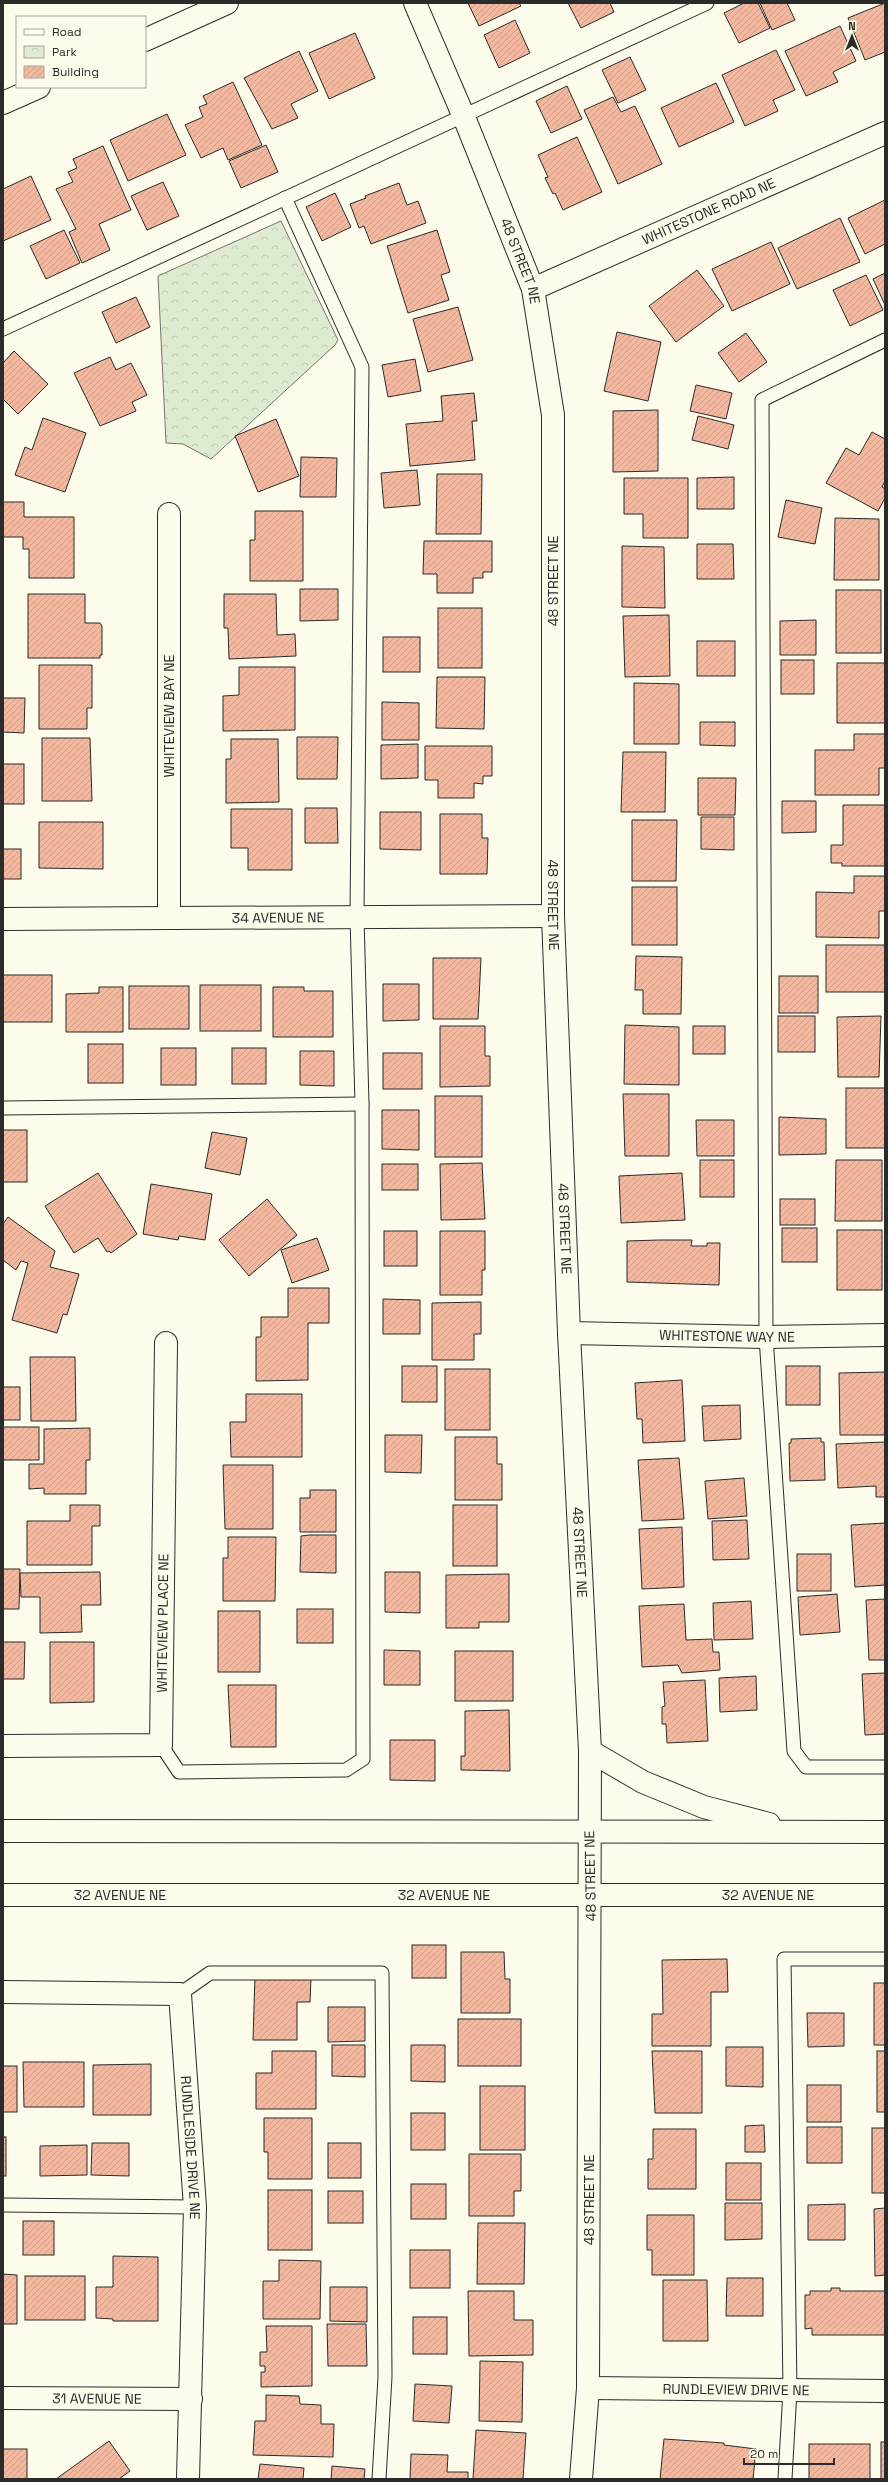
<svg xmlns="http://www.w3.org/2000/svg" width="888" height="2482" font-family="'Space Grotesk',sans-serif">
<style>
.park{fill:url(#park-crowns);stroke:#74746e}
.building{fill:url(#building-hatch);stroke:#2b2b2b}
.lines{fill:none;stroke-linecap:round;stroke-linejoin:round}
.service-casing{stroke:#2b2b2b;stroke-width:15}
.minor-casing{stroke:#2b2b2b;stroke-width:24}
.tertiary-casing{stroke:#2b2b2b;stroke-width:24}
.secondary-casing{stroke:#2b2b2b;stroke-width:24}
.service{stroke:#fdfbea;stroke-width:13}
.minor{stroke:#fdfbea;stroke-width:22}
.tertiary{stroke:#fdfbea;stroke-width:22}
.secondary{stroke:#fdfbea;stroke-width:22}
.labels{text-anchor:middle;dominant-baseline:central;stroke-width:3;stroke-linejoin:round;paint-order:stroke}
.street-label{font-size:14px;fill:#2b2b2b;stroke:#fdfbea}
</style>
<defs>
<pattern id="park-crowns" width="20" height="18" patternUnits="userSpaceOnUse"><rect width="20" height="18" fill="#deebd1"/><path d="M2 6a3 3 0 1 1 6 0M12 15a3 3 0 1 1 6 0" fill="none" stroke="#bfcab4"/></pattern>
<pattern id="building-hatch" width="6" height="6" patternUnits="userSpaceOnUse"><rect width="6" height="6" fill="#f2b8a0"/><path d="M-1 1l2-2M0 6l6-6M5 7l2-2" fill="none" stroke="#d09e8a"/></pattern>
</defs>
<rect width="100%" height="100%" fill="#fdfbea"/>
<path class="park" d="M281,221L338,340L335,345L211,459L183,444L166,443L158,276Z"/>
<g class="building">
<path d="M468,3H519L521,6L479,26Z"/>
<path d="M568,3H610L614,12L581,28Z"/>
<path d="M744,3H758L770,28L739,43L724,13Z"/>
<path d="M760,3H787L795,20L772,30Z"/>
<path d="M885,3V52L865,60L848,18Z"/>
<path d="M515,20L530,53L499,68L484,35Z"/>
<path d="M840,26L856,61L833,72L838,82L806,96L785,51Z"/>
<path d="M355,33L375,78L329,99L309,53Z"/>
<path d="M776,50L795,90L773,100L778,111L745,126L722,75Z"/>
<path d="M299,51L318,91L291,104L298,118L272,129L244,78Z"/>
<path d="M630,57L646,90L618,103L602,70Z"/>
<path d="M233,82L262,145L228,160L223,148L201,158L185,125L203,117L199,107L207,104L203,96Z"/>
<path d="M716,83L734,122L679,147L661,108Z"/>
<path d="M567,86L582,119L551,133L536,101Z"/>
<path d="M613,97L621,112L635,106L662,164L618,184L584,110Z"/>
<path d="M167,114L186,155L128,181L110,140Z"/>
<path d="M577,137L602,192L563,210L555,193L553,194L545,178L548,177L538,155Z"/>
<path d="M266,145L278,172L241,188L229,161Z"/>
<path d="M103,146L131,210L99,224L110,250L82,263L69,232L76,229L56,189L73,182L68,172L77,168L73,159Z"/>
<path d="M31,176L51,220L3,241V189Z"/>
<path d="M163,182L179,216L147,230L131,196Z"/>
<path d="M399,183L407,205L418,201L426,223L371,244L364,226L359,228L350,204L366,198L365,196Z"/>
<path d="M335,193L351,227L322,241L306,207Z"/>
<path d="M885,200V244L865,254L848,218Z"/>
<path d="M840,218L860,262L797,289L778,248Z"/>
<path d="M64,230L80,263L46,279L30,246Z"/>
<path d="M437,230L450,272L441,275L449,300L408,313L387,246Z"/>
<path d="M771,242L790,284L732,311L712,269Z"/>
<path d="M697,270L724,306L676,342L649,306Z"/>
<path d="M885,273V305L873,279Z"/>
<path d="M866,275L883,310L850,326L833,290Z"/>
<path d="M136,297L150,327L116,343L102,312Z"/>
<path d="M458,307L473,360L428,372L413,319Z"/>
<path d="M617,332L661,342L648,401L604,391Z"/>
<path d="M746,333L767,362L739,382L718,353Z"/>
<path d="M14,351L48,384L18,414L3,399V363Z"/>
<path d="M110,357L116,370L131,363L147,395L132,402L136,411L100,426L74,373Z"/>
<path d="M415,359L421,391L388,397L382,365Z"/>
<path d="M696,385L732,393L726,419L690,411Z"/>
<path d="M474,393L477,421H472L475,460L410,466L406,424L443,421L441,396Z"/>
<path d="M658,410V471L613,472V411Z"/>
<path d="M698,416L734,425L728,449L692,440Z"/>
<path d="M43,418L86,433L65,492L15,475L25,447L32,450Z"/>
<path d="M276,419L299,476L258,492L235,436Z"/>
<path d="M872,432L885,439V481L882,487L885,489V498L878,511L826,483L846,448L859,455Z"/>
<path d="M301,457L337,458L336,497H300Z"/>
<path d="M417,470L420,505L384,508L381,473Z"/>
<path d="M437,474H482L481,534H436Z"/>
<path d="M734,477V509H697V478Z"/>
<path d="M624,478H688V538H643V514H624Z"/>
<path d="M786,500L822,508L815,544L778,537Z"/>
<path d="M3,502H24V517H74V578H29V549H23V537H3Z"/>
<path d="M255,511H303V581H250V540H255Z"/>
<path d="M835,518L879,519V580H834Z"/>
<path d="M424,541H492V572H483V578H473V593H437V574H423Z"/>
<path d="M697,544H733L734,579H697Z"/>
<path d="M622,546L664,547L665,608L622,607Z"/>
<path d="M300,589H338V620L300,621Z"/>
<rect x="836" y="590" width="45" height="63"/>
<path d="M28,594H85V623H100L102,626V655H100V658H28Z"/>
<path d="M224,594H276L277,635L295,634L296,656L229,659L228,628H224Z"/>
<rect x="438" y="608" width="44" height="60"/>
<path d="M669,615L670,676L625,677L623,616Z"/>
<path d="M816,620V655H780V621Z"/>
<rect x="383" y="637" width="37" height="35"/>
<rect x="697" y="641" width="38" height="35"/>
<rect x="781" y="660" width="33" height="34"/>
<rect x="837" y="663" width="48" height="60"/>
<path d="M39,665H92V708H87V729H39Z"/>
<path d="M239,667H295V730L223,731V696L239,695Z"/>
<path d="M437,677H485L484,729L436,728Z"/>
<path d="M634,683L679,684V744H634Z"/>
<path d="M3,698H25L24,733L3,732Z"/>
<path d="M382,702L419,703V740H382Z"/>
<path d="M700,722H735V746L700,745Z"/>
<path d="M854,734H885V768H879V795H815V750H854Z"/>
<path d="M297,737H338L337,779H297Z"/>
<path d="M42,738H90L92,801H42Z"/>
<path d="M231,739H278L279,802L226,803V759H231Z"/>
<path d="M418,744V778L381,779V745Z"/>
<path d="M425,746H492V776H483V784L474,783V798H438V780H425Z"/>
<path d="M623,752H666L665,812H621Z"/>
<rect x="3" y="764" width="21" height="40"/>
<path d="M698,778H736L735,815H698Z"/>
<path d="M782,801H816V832L782,833Z"/>
<path d="M843,805H885V866H842V863H831V845H843Z"/>
<path d="M305,808H337L338,843H305Z"/>
<path d="M231,809H292V870H248V848H231Z"/>
<path d="M380,812H421V850L380,849Z"/>
<path d="M440,814H482V838H488L487,874H440Z"/>
<path d="M701,817H734V850L701,849Z"/>
<path d="M632,820H677L676,881H632Z"/>
<path d="M39,822H103V869L39,868Z"/>
<rect x="3" y="849" width="18" height="30"/>
<path d="M854,876H885V911H879V938L816,937V892L854,893Z"/>
<rect x="632" y="887" width="45" height="58"/>
<rect x="826" y="945" width="59" height="47"/>
<path d="M636,956L682,957L681,1014H643V990H635Z"/>
<path d="M433,958H481L478,1019H433Z"/>
<rect x="3" y="975" width="49" height="47"/>
<rect x="779" y="976" width="39" height="37"/>
<path d="M383,984H419V1020L383,1021Z"/>
<rect x="200" y="985" width="61" height="46"/>
<rect x="129" y="986" width="60" height="43"/>
<path d="M99,987H123V1032H66V994L99,993Z"/>
<path d="M273,987H304V991H333V1037H273Z"/>
<rect x="778" y="1016" width="37" height="36"/>
<path d="M881,1016L879,1077H838L837,1017Z"/>
<path d="M625,1025L679,1027V1085L624,1084Z"/>
<path d="M440,1026H485V1056H490V1086L440,1087Z"/>
<rect x="693" y="1026" width="32" height="28"/>
<rect x="88" y="1044" width="35" height="39"/>
<rect x="161" y="1048" width="35" height="37"/>
<rect x="232" y="1048" width="34" height="36"/>
<path d="M300,1051H334V1086L300,1085Z"/>
<rect x="383" y="1053" width="39" height="36"/>
<rect x="846" y="1088" width="39" height="60"/>
<path d="M623,1094H669V1156H625Z"/>
<rect x="435" y="1096" width="47" height="61"/>
<path d="M382,1110H419V1150L382,1149Z"/>
<path d="M779,1117L826,1119V1154L779,1155Z"/>
<path d="M696,1120H734V1156H697Z"/>
<rect x="3" y="1130" width="24" height="52"/>
<path d="M212,1132L247,1138L240,1175L205,1168Z"/>
<rect x="700" y="1160" width="34" height="37"/>
<path d="M836,1160H882V1221H835Z"/>
<path d="M482,1163L485,1219L441,1220L440,1164Z"/>
<rect x="382" y="1164" width="36" height="26"/>
<path d="M98,1173L137,1234L111,1253L109,1251L107,1252L98,1238L74,1253L45,1206Z"/>
<path d="M682,1173L685,1220L621,1223L619,1176Z"/>
<path d="M151,1184L212,1194L205,1240L179,1236L178,1240L143,1234Z"/>
<path d="M267,1199L297,1235L249,1276L219,1240Z"/>
<rect x="780" y="1199" width="35" height="26"/>
<path d="M8,1217L55,1251L50,1267L79,1274L67,1315L63,1314L57,1333L12,1320L28,1263L21,1261L16,1270L3,1260V1224Z"/>
<rect x="782" y="1228" width="35" height="34"/>
<rect x="837" y="1230" width="45" height="60"/>
<rect x="384" y="1231" width="33" height="35"/>
<path d="M440,1231H485V1270H482V1295H440Z"/>
<path d="M317,1238L329,1270L292,1283L281,1250Z"/>
<path d="M659,1240H692L691,1246H707V1243H720L719,1285L627,1282V1241Z"/>
<path d="M288,1288H329V1323H308V1380L256,1381V1337H261V1317H288Z"/>
<path d="M383,1299L420,1300V1334H383Z"/>
<path d="M481,1302V1334H474V1360H432V1303Z"/>
<path d="M30,1357H75L76,1421H31Z"/>
<rect x="402" y="1366" width="35" height="36"/>
<rect x="786" y="1366" width="34" height="39"/>
<rect x="445" y="1369" width="45" height="61"/>
<path d="M885,1372V1435H840L839,1373Z"/>
<path d="M682,1380L685,1441L643,1443L642,1419H637L635,1383Z"/>
<rect x="3" y="1387" width="17" height="33"/>
<path d="M246,1394H302V1457H231L230,1422H246Z"/>
<path d="M740,1405L741,1439L704,1441L702,1406Z"/>
<rect x="3" y="1427" width="36" height="33"/>
<path d="M90,1428V1460H86V1494H44V1488L29,1489V1464H44V1429Z"/>
<path d="M385,1435H422L421,1473L385,1472Z"/>
<path d="M455,1437H497V1464H502V1500H455Z"/>
<path d="M821,1438V1442H824L825,1480L790,1481L789,1443H791V1439Z"/>
<path d="M885,1442V1497H876V1486L838,1488L836,1444Z"/>
<path d="M679,1458L684,1519L642,1521L638,1460Z"/>
<path d="M223,1465H273V1529H225Z"/>
<path d="M744,1478L747,1516L708,1519L705,1481Z"/>
<path d="M310,1490H336V1532H300V1498H310Z"/>
<path d="M70,1505H100V1526H92V1565H27V1521H70Z"/>
<rect x="453" y="1505" width="44" height="61"/>
<path d="M747,1520L749,1559L713,1560L712,1521Z"/>
<path d="M885,1523V1585L855,1587L851,1525Z"/>
<path d="M682,1527L684,1587L642,1589L639,1529Z"/>
<path d="M309,1535H336V1573L300,1572L301,1536Z"/>
<path d="M228,1537H276L275,1601H223V1558H228Z"/>
<rect x="797" y="1554" width="34" height="37"/>
<path d="M3,1569H20L19,1609H3Z"/>
<path d="M100,1572L101,1605H81L82,1632L40,1633V1597H21L20,1573Z"/>
<path d="M385,1572H420V1613L385,1612Z"/>
<path d="M509,1574V1622H479V1628H446V1575Z"/>
<path d="M837,1594L840,1632L800,1635L798,1597Z"/>
<path d="M885,1599V1660H869L866,1600Z"/>
<path d="M751,1601L753,1639L714,1640L713,1603Z"/>
<path d="M684,1604L686,1640L712,1639L713,1652H719L720,1670L682,1673L678,1665L642,1667L639,1606Z"/>
<rect x="297" y="1609" width="36" height="34"/>
<rect x="218" y="1611" width="42" height="61"/>
<path d="M3,1642H25L24,1679H3Z"/>
<path d="M50,1642H94V1702L50,1703Z"/>
<path d="M384,1650L420,1651V1685H384Z"/>
<rect x="455" y="1651" width="58" height="50"/>
<path d="M885,1673V1734L865,1735L862,1674Z"/>
<path d="M756,1676L757,1710L720,1712L719,1678Z"/>
<path d="M705,1680L708,1741L667,1743L666,1724H662V1707L665,1706L663,1682Z"/>
<path d="M228,1685H276V1747H231Z"/>
<path d="M509,1710L510,1771L461,1770V1756H465V1711Z"/>
<path d="M390,1740H435V1781L390,1780Z"/>
<rect x="412" y="1945" width="34" height="33"/>
<path d="M461,1952H504L505,1979H510V2013H461Z"/>
<path d="M727,1959L728,1992H711V2046H652V2014H663L662,1960Z"/>
<path d="M255,1975L311,1978L310,2002H297V2040H253Z"/>
<rect x="874" y="1983" width="11" height="62"/>
<path d="M328,2007H365V2041L328,2042Z"/>
<path d="M807,2013H844V2046L808,2047Z"/>
<rect x="458" y="2019" width="63" height="47"/>
<path d="M332,2045H365V2077L332,2076Z"/>
<path d="M411,2045H445V2082L411,2081Z"/>
<path d="M726,2047H763V2087L726,2086Z"/>
<path d="M272,2051H316V2109H256V2073H272Z"/>
<path d="M652,2051H702V2113H655Z"/>
<rect x="877" y="2051" width="8" height="61"/>
<path d="M23,2062H84V2107H24Z"/>
<path d="M151,2064V2115H93V2065Z"/>
<rect x="3" y="2066" width="14" height="46"/>
<rect x="807" y="2085" width="34" height="37"/>
<rect x="480" y="2086" width="45" height="64"/>
<rect x="411" y="2113" width="34" height="37"/>
<path d="M264,2118H312V2179H268V2152H264Z"/>
<path d="M764,2125L765,2152H745V2126Z"/>
<rect x="807" y="2127" width="35" height="36"/>
<rect x="872" y="2128" width="13" height="65"/>
<path d="M653,2129H696V2189H648V2159H653Z"/>
<rect x="3" y="2137" width="3" height="39"/>
<path d="M92,2143H129V2176L91,2175Z"/>
<rect x="328" y="2143" width="33" height="35"/>
<path d="M87,2145V2175L40,2176V2146Z"/>
<path d="M469,2154H521V2191H514V2216H469Z"/>
<rect x="726" y="2163" width="35" height="37"/>
<rect x="411" y="2184" width="35" height="35"/>
<rect x="268" y="2190" width="44" height="60"/>
<rect x="328" y="2191" width="35" height="32"/>
<path d="M725,2203H762V2239L725,2240Z"/>
<path d="M845,2204V2240H808V2205Z"/>
<path d="M885,2208V2275L875,2276L874,2209Z"/>
<path d="M647,2215H694V2275H652V2250H647Z"/>
<rect x="23" y="2221" width="31" height="34"/>
<path d="M478,2223H525L524,2284H477Z"/>
<rect x="410" y="2250" width="40" height="38"/>
<path d="M113,2256L158,2257V2321H113V2319L96,2318V2287H113Z"/>
<path d="M279,2260L321,2261L320,2319H263V2281H279Z"/>
<path d="M3,2274L17,2275V2324H3Z"/>
<rect x="25" y="2276" width="60" height="44"/>
<path d="M727,2278H763V2316H726Z"/>
<path d="M663,2280H707L708,2341H663Z"/>
<path d="M330,2287H367V2322L330,2321Z"/>
<path d="M831,2288H840V2291H885V2335H812V2328L805,2329V2295H810V2291H831Z"/>
<path d="M468,2291H514V2320H533V2355L469,2356Z"/>
<rect x="413" y="2317" width="34" height="37"/>
<path d="M327,2324H366L367,2366H328Z"/>
<path d="M266,2326H312V2386L261,2387V2372H265V2366H260V2352H267Z"/>
<path d="M480,2361L523,2362L522,2422L479,2421Z"/>
<path d="M415,2384L452,2386L449,2423L413,2421Z"/>
<path d="M266,2395L299,2396L300,2404L321,2405V2424H334L333,2457L253,2455L255,2421H266Z"/>
<path d="M476,2430L526,2433L523,2479H473Z"/>
<path d="M664,2439L724,2443V2445L756,2449L753,2479H660Z"/>
<path d="M109,2441L130,2471L119,2479H56Z"/>
<rect x="881" y="2442" width="4" height="37"/>
<rect x="809" y="2444" width="61" height="35"/>
<rect x="3" y="2449" width="24" height="30"/>
<path d="M411,2454L448,2455L447,2472H468V2479H410Z"/>
<path d="M260,2464L304,2468L303,2479H258Z"/>
<path d="M332,2466L365,2469L364,2479H331Z"/>
</g>
<g class="lines">
<defs>
<g id="service">
<path d="M3,329L707,3"/>
<path d="M885,340L762,400L766,1337L794,1751L806,1767H885"/>
<path d="M3,1108L362,1104"/>
<path d="M161,1745L179,1772L346,1770L363,1759L362,1104L357,917L362,367L285,198"/>
<path d="M180,1994L210,1973H382L385,2377L379,2479"/>
<path d="M3,2205L195,2207"/>
<path d="M785,2479L790,2390L784,1959H885"/>
</g>
<g id="minor">
<path id="s1" d="M533,289L885,133"/>
<path d="M169,514V918"/>
<path id="s2" d="M3,919L553,916"/>
<path id="s3" d="M569,1333L766,1337L885,1335"/>
<path id="s4" d="M3,1746L161,1745L166,1343"/>
<path id="s5" d="M3,1992L180,1994L195,2207L188,2479"/>
<path id="s6" d="M588,2388L885,2391"/>
<path id="s7" d="M3,2398L191,2399"/>
</g>
<g id="tertiary">
<path id="s8" d="M415,3L464,117L533,289L553,415V916L569,1333L590,1751L588,2388L581,2479"/>
<path d="M145,40L227,3"/>
<path d="M3,103L39,87"/>
</g>
<g id="secondary">
<path d="M590,1751L643,1782L704,1807L769,1824"/>
<path d="M3,1831L885,1832"/>
<path id="s9" d="M3,1895H885"/>
</g>
</defs>
<use href="#service" class="service-casing"/>
<use href="#minor" class="minor-casing"/>
<use href="#tertiary" class="tertiary-casing"/>
<use href="#secondary" class="secondary-casing"/>
<use href="#service" class="service"/>
<use href="#minor" class="minor"/>
<use href="#tertiary" class="tertiary"/>
<use href="#secondary" class="secondary"/>
</g>
<g class="labels">
<g class="street-label">
<text stroke="none"><textPath href="#s1" startOffset="192">WHITESTONE ROAD NE</textPath></text>
<text stroke="none"><textPath href="#s8" startOffset="279">48 STREET NE</textPath></text>
<text transform="translate(553 581) rotate(-90)">48 STREET NE</text>
<text transform="translate(169 716) rotate(-90)">WHITEVIEW BAY NE</text>
<text stroke="none"><textPath href="#s8" startOffset="927">48 STREET NE</textPath></text>
<text stroke="none"><textPath href="#s2" startOffset="275">34 AVENUE NE</textPath></text>
<text stroke="none"><textPath href="#s8" startOffset="1251">48 STREET NE</textPath></text>
<text stroke="none"><textPath href="#s3" startOffset="158">WHITESTONE WAY NE</textPath></text>
<text stroke="none"><textPath href="#s8" startOffset="1575">48 STREET NE</textPath></text>
<text stroke="none"><textPath href="#s4" startOffset="280">WHITEVIEW PLACE NE</textPath></text>
<text transform="translate(590 1876) rotate(-91)">48 STREET NE</text>
<text stroke="none"><textPath href="#s9" startOffset="117">32 AVENUE NE</textPath></text>
<text stroke="none"><textPath href="#s9" startOffset="441">32 AVENUE NE</textPath></text>
<text stroke="none"><textPath href="#s9" startOffset="765">32 AVENUE NE</textPath></text>
<text stroke="none"><textPath href="#s5" startOffset="331">RUNDLESIDE DRIVE NE</textPath></text>
<text transform="translate(589 2200) rotate(-90)">48 STREET NE</text>
<text stroke="none"><textPath href="#s6" startOffset="148">RUNDLEVIEW DRIVE NE</textPath></text>
<text stroke="none"><textPath href="#s7" startOffset="94">31 AVENUE NE</textPath></text>
</g>
</g>
<rect width="888" height="2482" fill="none" stroke="#2b2b2b" stroke-width="8"/>
<rect x="16" y="16" width="130" height="72" fill="#fdfbea" stroke="#a9a89e"/>
<rect x="24" y="29" width="20" height="6" fill="#fdfbea" stroke="#a9a89e"/>
<text x="52" y="36" font-size="12" fill="#2b2b2b">Road</text>
<rect x="24" y="46" width="20" height="12" fill="url(#park-crowns)" stroke="#a9a89e"/>
<text x="52" y="56" font-size="12" fill="#2b2b2b">Park</text>
<rect x="24" y="66" width="20" height="12" fill="url(#building-hatch)" stroke="#a9a89e"/>
<text x="52" y="76" font-size="12" fill="#2b2b2b">Building</text>
<g transform="translate(852 36)" stroke="#fdfbea" stroke-width="3" paint-order="stroke">
<path d="M0-3L7 15L0 10L-7 15Z" fill="#2b2b2b"/>
<text y="-6" font-size="11" font-weight="bold" text-anchor="middle" fill="#2b2b2b">N</text>
</g>
<path d="M744 2458v6h90v-6" fill="none" stroke="#2b2b2b" stroke-width="2"/>
<text x="750" y="2458" font-size="12" fill="#2b2b2b" stroke="#fdfbea" stroke-width="3" paint-order="stroke">20 m</text>
</svg>
